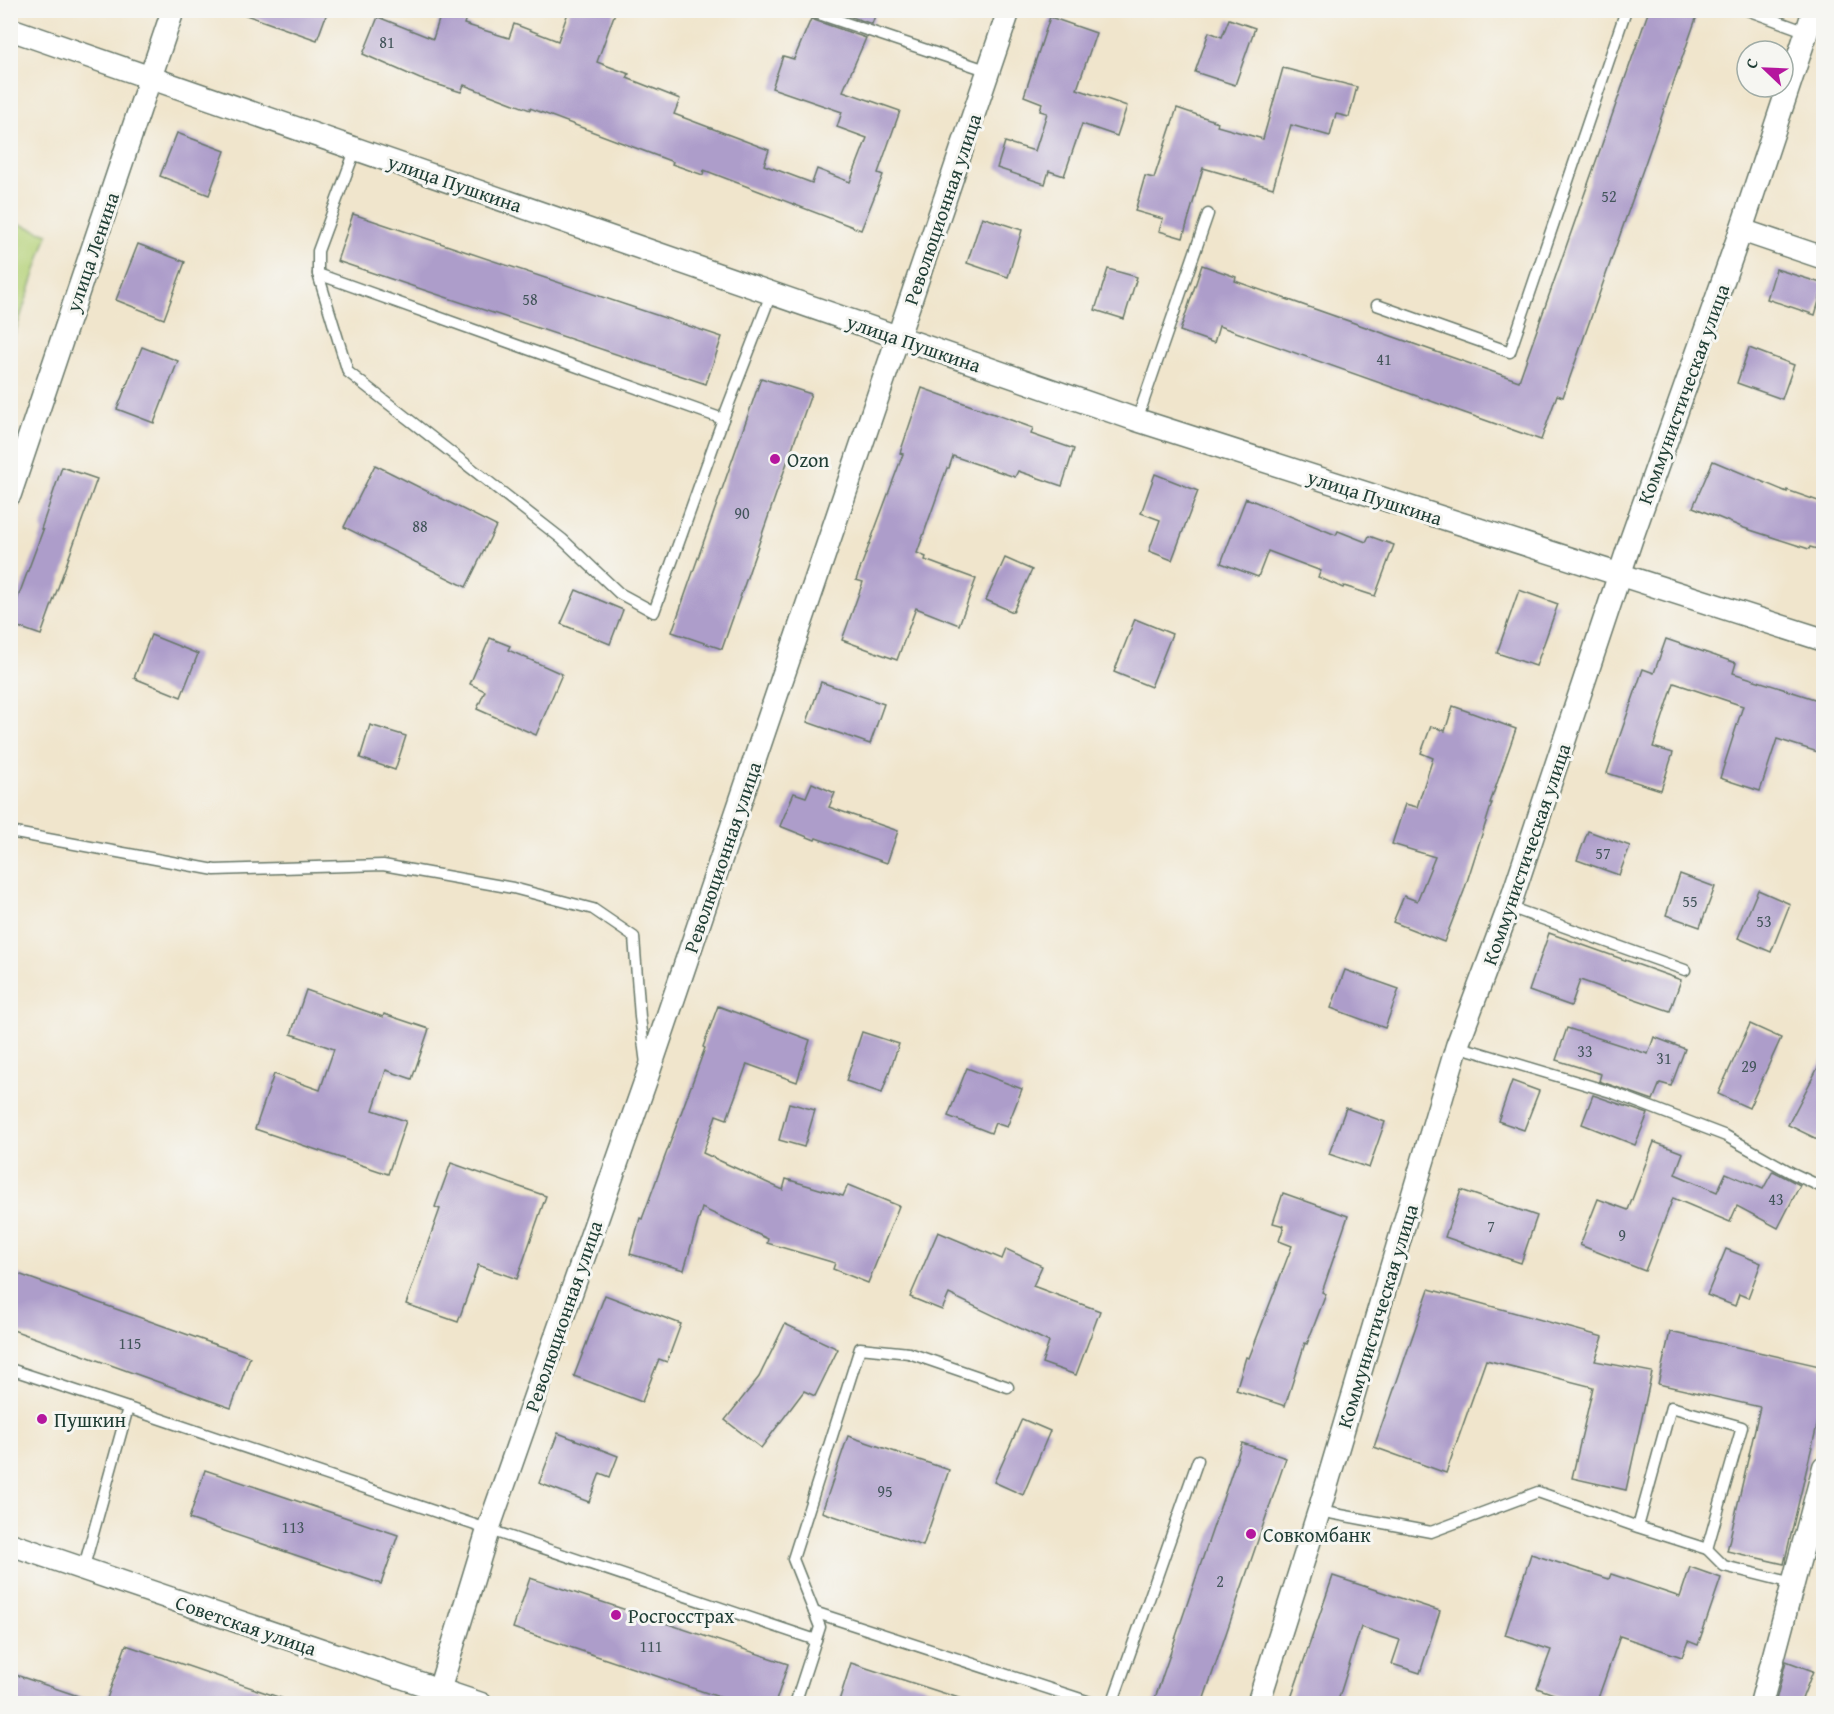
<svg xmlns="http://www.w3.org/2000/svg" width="1834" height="1714" font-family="'Gentium Book Plus',serif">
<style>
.green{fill:#b5d279;stroke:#6a8856;stroke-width:1.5}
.building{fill:#ad9dca}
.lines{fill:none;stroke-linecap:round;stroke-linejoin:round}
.lane-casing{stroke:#687869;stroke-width:13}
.street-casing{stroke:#687869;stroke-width:25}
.lane{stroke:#fff;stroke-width:10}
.street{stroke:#fff;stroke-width:22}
.poi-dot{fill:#b5179e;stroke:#f6f6f2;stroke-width:2}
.labels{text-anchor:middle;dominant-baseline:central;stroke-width:6;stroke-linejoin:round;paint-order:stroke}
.number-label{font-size:16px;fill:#42555a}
.street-label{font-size:20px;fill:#1f3d34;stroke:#f6f6f2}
.poi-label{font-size:20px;fill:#1f3d34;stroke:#f6f6f2;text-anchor:start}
</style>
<rect width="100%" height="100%" fill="#f6f6f2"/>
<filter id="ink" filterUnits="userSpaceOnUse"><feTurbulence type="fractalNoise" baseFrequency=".0167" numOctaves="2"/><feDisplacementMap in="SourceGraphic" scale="12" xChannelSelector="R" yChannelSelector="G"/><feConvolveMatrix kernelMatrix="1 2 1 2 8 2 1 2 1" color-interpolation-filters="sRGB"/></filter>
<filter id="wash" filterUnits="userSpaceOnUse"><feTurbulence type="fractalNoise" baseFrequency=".008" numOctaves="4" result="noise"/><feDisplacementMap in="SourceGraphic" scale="24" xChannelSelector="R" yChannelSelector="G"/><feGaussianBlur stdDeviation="1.35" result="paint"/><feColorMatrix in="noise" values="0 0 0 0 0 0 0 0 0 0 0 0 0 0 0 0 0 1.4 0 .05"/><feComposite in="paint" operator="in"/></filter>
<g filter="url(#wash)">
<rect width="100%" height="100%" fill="#f0e5cc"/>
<path class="green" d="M11,221L48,234L11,345L10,221Z"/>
<g id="blocks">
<g class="building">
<path d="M243,10H328L317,40L243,14Z"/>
<path d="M442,10H468L464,24L509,38L514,24L558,41L569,10H616L597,62L629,74L627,78L680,99L674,114L769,150L764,165L812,183L817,169L850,182L867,138L837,127L842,112L772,88L783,56L794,59L811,19L866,38L843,91L900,111L878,173L883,175L861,230L704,170L703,175L672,164L673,162L530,108V110L464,85L461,92L420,79L363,54L378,17L433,39Z"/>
<path d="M832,10H877L872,24Z"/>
<path d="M1649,10H1699L1563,397L1557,395L1541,440L1219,326L1214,343L1180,331L1202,265L1236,277L1235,281L1519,381Z"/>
<path d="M1050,17L1096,33L1077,89L1127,106L1117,136L1082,124L1064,176L1049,171L1045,184L997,168L1005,142L1035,151L1047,113L1040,111L1042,103L1024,96Z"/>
<path d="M1229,19L1255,28L1235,85L1195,72L1209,32L1222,37Z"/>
<path d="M1283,68L1357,87L1349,117L1336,114L1330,136L1291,125L1273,188L1203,168L1183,238L1159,231L1163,219L1135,211L1145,176L1154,178L1177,108L1218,122L1217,126L1263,139Z"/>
<path d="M177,133L225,151L209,195L160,176Z"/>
<path d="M353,214L722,337L706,384L337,261Z"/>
<path d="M982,217L1022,230L1008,277L967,263Z"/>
<path d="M138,244L185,262L164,319L116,300Z"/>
<path d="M1108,269L1137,277L1124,319L1095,310Z"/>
<path d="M1776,269L1824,284L1815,315L1767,299Z"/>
<path d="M142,347L178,361L154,423L117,409Z"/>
<path d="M1749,348L1794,365L1782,399L1737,383Z"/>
<path d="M761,378L811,394L722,649L672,632Z"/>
<path d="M922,388L1033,428L1031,434L1074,449L1062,486L1018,471L1015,477L953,456L949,468H947L917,553L926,557L925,560L976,579L959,625L916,608L897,660L842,640L863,582L856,580L903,454L900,453Z"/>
<path d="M1713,461L1787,492V490L1824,503V551L1810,547L1809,549L1744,528L1693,507Z"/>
<path d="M375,465L496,526L466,587L344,527Z"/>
<path d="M62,467L97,479L41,635L10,624V619L43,530L41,529Z"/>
<path d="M1155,474L1198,491L1172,560L1149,551L1160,520L1141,513Z"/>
<path d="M1246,498L1336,535L1338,531L1366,542L1369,536L1394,545L1375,596L1344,586L1343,588L1318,577L1321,571L1268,551L1258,577L1221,563Z"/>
<path d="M1005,558L1032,570L1013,612L986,600Z"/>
<path d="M576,590L623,610L610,644L561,624Z"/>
<path d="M1519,590L1558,604L1536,666L1497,653Z"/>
<path d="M1135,619L1172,634L1151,687L1114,672Z"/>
<path d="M151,635L198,654L181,697L134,678Z"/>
<path d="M490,638L510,646L508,650L562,674L536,735L477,709L485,691L470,684Z"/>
<path d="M1666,639L1736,663L1733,673L1824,702V754L1777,739L1760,791L1720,778L1743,706L1674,683L1653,747L1673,753L1661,790L1607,773L1643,669L1654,673Z"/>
<path d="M821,682L884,704L870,744L807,722Z"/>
<path d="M1453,706L1516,729L1490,803H1492L1464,891L1444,942L1393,922L1404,896L1417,901L1435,857L1392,844L1405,804L1417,807L1433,758L1421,753L1431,726L1445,731Z"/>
<path d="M370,725L406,736L395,770L360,758Z"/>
<path d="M812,783L835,793L829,807L898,831L887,863L816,838L815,840L780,826L794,793L806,797Z"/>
<path d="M1588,831L1630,846L1619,875L1577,860Z"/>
<path d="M1680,874L1715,887L1700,927L1666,915Z"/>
<path d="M1758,890L1790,904L1771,952L1738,938Z"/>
<path d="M1549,933L1681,980L1670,1011L1580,980L1571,1006L1529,991Z"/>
<path d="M1345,970L1399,989L1385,1028L1331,1008Z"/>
<path d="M306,990L383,1017L384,1014L429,1029L412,1079L386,1070L373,1110L406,1121L388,1174L255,1129L274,1074L320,1090L334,1049L291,1034Z"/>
<path d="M718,1006L810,1040L797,1082L747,1064L727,1119L716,1115L703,1153L783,1190L786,1179L843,1196L848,1185L899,1206L868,1283L833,1269L835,1263L767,1243L768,1239L702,1208L684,1270L630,1254L640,1218L642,1219L705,1048L703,1047Z"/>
<path d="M1750,1024L1781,1038L1749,1108L1718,1094Z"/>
<path d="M1567,1028L1648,1054L1654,1037L1685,1049L1671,1086L1660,1083L1653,1100L1599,1081L1601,1074L1556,1060Z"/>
<path d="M862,1032L899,1044L882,1093L846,1081Z"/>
<path d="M1824,1056V1126L1817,1139L1788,1125Z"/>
<path d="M967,1068L1022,1089L1007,1127L995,1123L991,1133L948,1116Z"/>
<path d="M1512,1081L1539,1091L1524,1130L1498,1121Z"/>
<path d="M1593,1095L1648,1114L1635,1145L1582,1124Z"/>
<path d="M789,1103L815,1110L804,1147L779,1140Z"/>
<path d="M1346,1108L1385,1122L1369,1168L1329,1154Z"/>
<path d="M1654,1142L1683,1153L1675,1174L1717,1192L1726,1173L1763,1189L1773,1171L1800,1185L1778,1228L1737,1206L1730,1222L1673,1198L1645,1271L1580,1245L1598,1199L1628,1210Z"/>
<path d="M451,1163L546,1196L517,1279L478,1265L458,1322L406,1304L440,1209L435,1207Z"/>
<path d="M1461,1190L1537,1216L1521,1263L1445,1237Z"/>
<path d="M1283,1193L1348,1216L1322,1292L1326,1294L1307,1344L1305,1343L1285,1406L1236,1390L1246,1357L1249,1358L1292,1246L1279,1241L1284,1226L1273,1223Z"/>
<path d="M938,1232L1002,1259L1006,1249L1042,1266L1033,1286L1100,1311L1076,1375L1042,1363L1049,1342L949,1294L942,1310L910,1297Z"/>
<path d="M1726,1249L1761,1263L1748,1298L1739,1294L1735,1306L1707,1295Z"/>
<path d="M10,1271L250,1357L231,1408L10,1329Z"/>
<path d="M1429,1289L1603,1337L1595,1361L1652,1372L1626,1490L1572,1478L1593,1387L1486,1360L1446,1473L1374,1447Z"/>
<path d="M605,1295L681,1324L667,1362L659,1359L642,1402L574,1376Z"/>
<path d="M785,1324L838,1349L815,1396L804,1391L761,1448L725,1420L759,1377Z"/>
<path d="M1670,1332L1824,1367V1396L1784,1564L1727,1551L1760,1407L1658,1384Z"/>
<path d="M1022,1419L1050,1431L1023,1495L994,1482Z"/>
<path d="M558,1433L618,1456L610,1477L600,1473L589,1502L539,1483Z"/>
<path d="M848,1436L949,1470L923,1546L822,1512Z"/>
<path d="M1242,1443L1286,1458L1202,1704H1153Z"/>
<path d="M205,1470L398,1535L381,1584L189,1519Z"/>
<path d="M1531,1554L1609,1579L1611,1574L1680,1597L1690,1567L1721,1578L1698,1645L1688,1641L1682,1657L1620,1636L1596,1704H1581L1537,1688L1551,1650L1505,1635Z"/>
<path d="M1333,1576L1440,1611L1420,1673L1392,1664L1400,1640L1361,1627L1337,1704H1289Z"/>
<path d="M530,1578L788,1664L775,1704H740L513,1628Z"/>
<path d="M126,1645L287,1700V1704H105Z"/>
<path d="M1786,1661L1813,1671L1800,1704H1775Z"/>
<path d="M851,1663L962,1699L961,1704H838Z"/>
<path d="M10,1673L90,1700L89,1704H10Z"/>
</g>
</g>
</g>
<g filter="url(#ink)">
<use href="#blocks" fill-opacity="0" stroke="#687869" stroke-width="1.5"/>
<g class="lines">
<defs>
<g id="lane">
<path d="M807,10L989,71"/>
<path d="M1747,10L1807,32"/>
<path d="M356,148L318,251V274L348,372L562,539L619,593L654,612L723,419L771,294"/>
<path d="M318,274L723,419"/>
<path d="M1377,305L1510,352L1626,10"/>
<path d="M1137,420L1208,214"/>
<path d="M10,832L215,870L383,865L513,888L593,909L634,937L640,1017L646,1064"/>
<path d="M1509,907L1685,970"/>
<path d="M1457,1046L1611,1092L1726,1136L1792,1173L1824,1188"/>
<path d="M10,1369L128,1408"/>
<path d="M1319,1511L1431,1532L1538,1492L1638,1527L1671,1407L1742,1427L1707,1549L1638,1527"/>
<path d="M1707,1549L1724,1566L1793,1583"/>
<path d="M83,1570L128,1408L816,1640"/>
<path d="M814,1612L1096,1704"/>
<path d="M795,1704L820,1627L793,1559L860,1348L909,1353L1008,1387"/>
<path d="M1112,1704L1198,1460"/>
</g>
<g id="street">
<path d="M10,29L1137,420L1824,640"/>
<path d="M1741,230L1824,258"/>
<path d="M10,494L173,10"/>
<path d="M10,1544L481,1704"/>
<path d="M435,1704L488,1530L648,1074L1009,10"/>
<path d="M1258,1704L1319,1511L1457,1046L1509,907L1631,540L1741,230L1814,10"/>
<path d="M1761,1704L1824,1467"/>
</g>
</defs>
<use href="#lane" class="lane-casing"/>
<use href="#street" class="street-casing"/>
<use href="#lane" class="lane"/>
<use href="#street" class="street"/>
</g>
</g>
<g class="poi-dot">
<circle cx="775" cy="459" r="6"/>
<circle cx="42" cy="1419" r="6"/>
<circle cx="1251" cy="1534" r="6"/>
<circle cx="616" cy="1615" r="6"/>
</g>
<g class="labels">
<g class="number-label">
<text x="387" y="42">81</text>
<text x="1609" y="196">52</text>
<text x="530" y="299">58</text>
<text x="1384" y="359">41</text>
<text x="742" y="513">90</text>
<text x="420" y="526">88</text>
<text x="1603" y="853">57</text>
<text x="1690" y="901">55</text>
<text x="1764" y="921">53</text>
<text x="1585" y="1051">33</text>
<text x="1664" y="1058">31</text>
<text x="1749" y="1066">29</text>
<text x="1776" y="1199">43</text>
<text x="1491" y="1226">7</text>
<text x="1622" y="1235">9</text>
<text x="130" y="1343">115</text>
<text x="885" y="1491">95</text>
<text x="293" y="1527">113</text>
<text x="1220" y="1581">2</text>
<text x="651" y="1646">111</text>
</g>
<g class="street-label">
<text transform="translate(455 183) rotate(19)">улица Пушкина</text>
<text transform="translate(942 209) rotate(-71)">Революционная улица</text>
<text transform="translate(92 252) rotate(-71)">улица Ленина</text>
<text transform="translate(914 343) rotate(19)">улица Пушкина</text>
<text transform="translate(1683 394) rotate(-70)">Коммунистическая улица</text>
<text transform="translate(1375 497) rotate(18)">улица Пушкина</text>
<text transform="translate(1526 854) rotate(-71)">Коммунистическая улица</text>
<text transform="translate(722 857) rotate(-71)">Революционная улица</text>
<text transform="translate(563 1316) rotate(-71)">Революционная улица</text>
<text transform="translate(1377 1316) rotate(-73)">Коммунистическая улица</text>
<text transform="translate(246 1625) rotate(19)">Советская улица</text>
</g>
<g class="poi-label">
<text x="787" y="459">Ozon</text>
<text x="54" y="1419">Пушкин</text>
<text x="1263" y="1534">Совкомбанк</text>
<text x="628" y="1615">Росгосстрах</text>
</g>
</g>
<rect width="1834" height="1714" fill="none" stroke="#f6f6f2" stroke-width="36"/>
<g transform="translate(1765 69) rotate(293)"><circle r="28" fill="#f6f6f2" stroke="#a0aca6" stroke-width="1.5"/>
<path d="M0-4.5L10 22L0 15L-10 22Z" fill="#b5179e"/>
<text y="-9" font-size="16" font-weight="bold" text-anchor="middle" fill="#1f3d34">С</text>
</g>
</svg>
